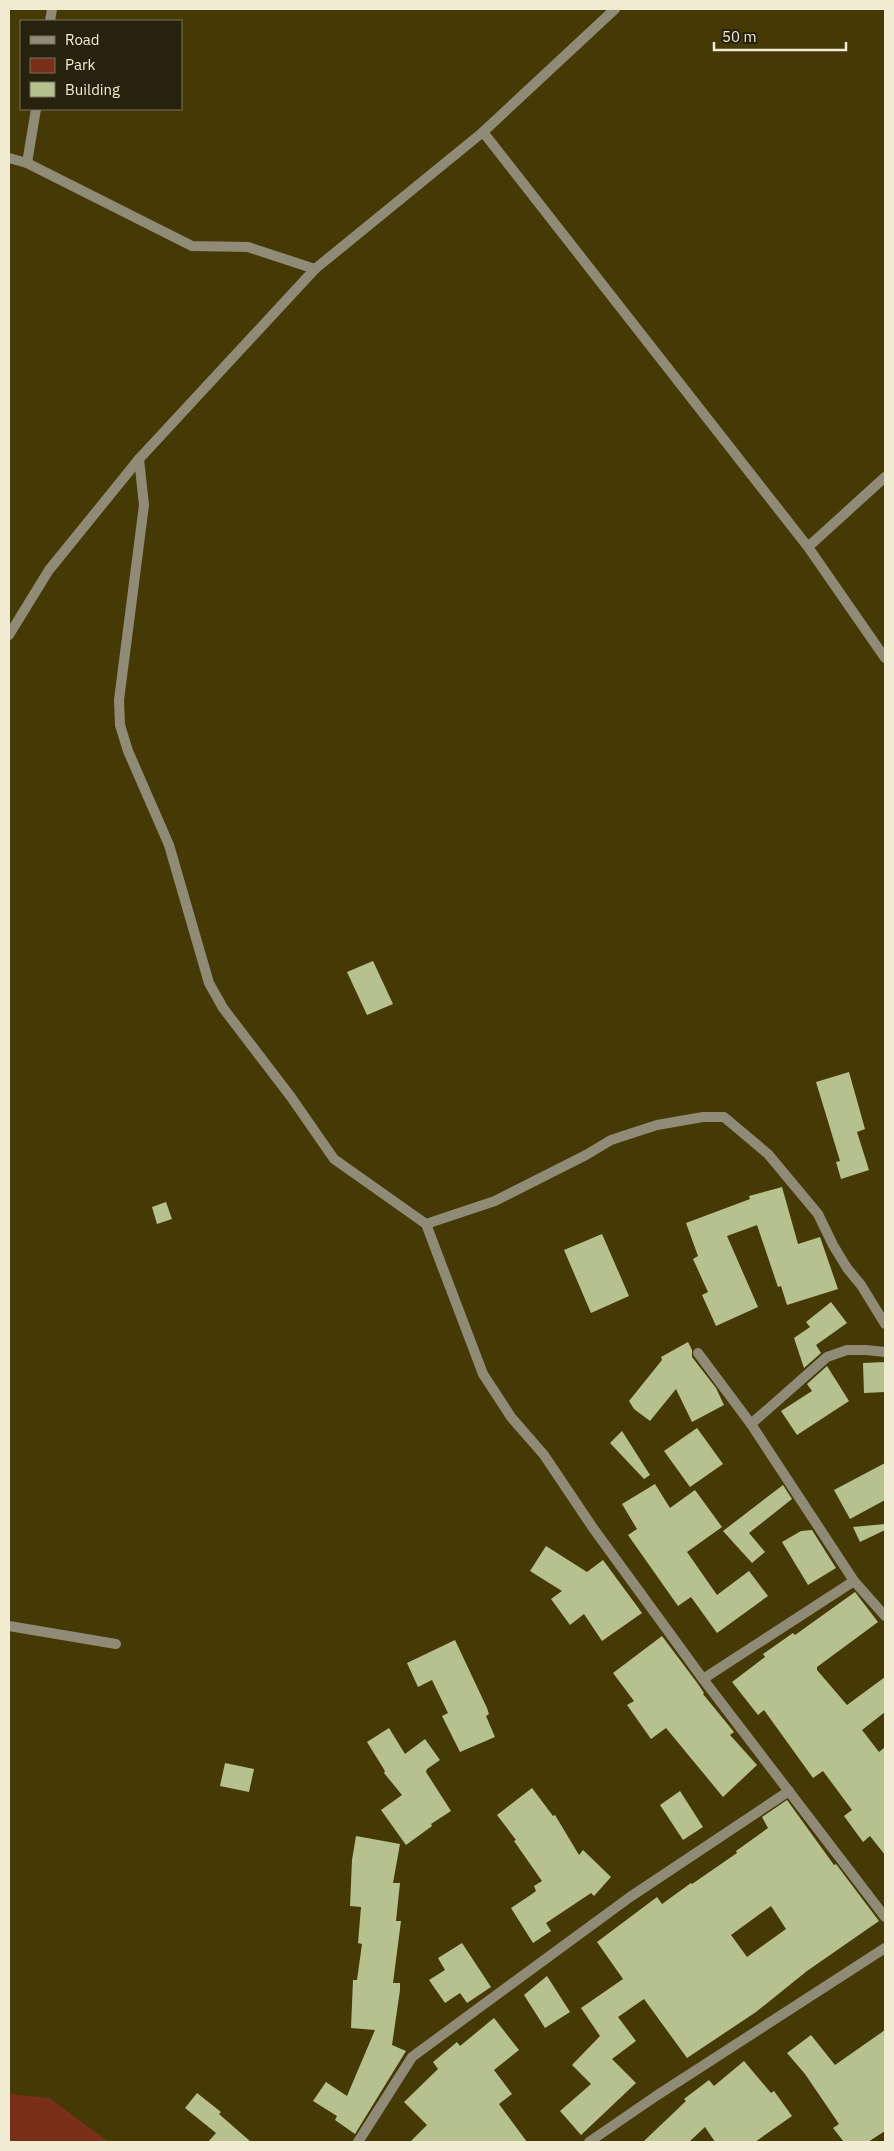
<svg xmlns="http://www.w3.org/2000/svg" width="894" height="2151" font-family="'IBM Plex Sans',sans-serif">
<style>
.green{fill:#7a2f18}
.building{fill:#b6c18f;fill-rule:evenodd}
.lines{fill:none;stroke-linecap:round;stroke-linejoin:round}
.street{stroke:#8f8b76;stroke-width:10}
</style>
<rect width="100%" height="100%" fill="#453a06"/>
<path class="green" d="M9,2094L49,2098L109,2142H9Z"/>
<g class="building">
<path d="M373,961L393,1004L367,1015L347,972Z"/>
<path d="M849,1072L865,1129L857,1132L869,1170L841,1179L836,1162L840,1161L816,1082Z"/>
<path d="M782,1187L798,1244L820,1237L838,1289L787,1305L781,1286L778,1287L757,1225L727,1236L758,1307L716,1326L702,1295L708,1292L693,1259L698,1256L686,1223L750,1199L749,1196Z"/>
<path d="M166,1202L172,1219L157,1224L152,1207Z"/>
<path d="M602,1234L629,1296L591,1313L564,1250Z"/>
<path d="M831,1302L847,1323L816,1345L821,1353L804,1368L794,1338L810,1327L806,1322Z"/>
<path d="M688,1342L692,1350V1357L716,1388L724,1405L692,1422L676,1389L650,1421L634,1409L629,1401L662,1360L661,1357Z"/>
<path d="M885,1362V1392L864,1393L863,1363Z"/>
<path d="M827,1366L849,1401L797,1435L781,1411L812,1391L807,1384Z"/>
<path d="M697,1428L723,1464L690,1487L664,1451Z"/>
<path d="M622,1431L650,1475L644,1479L610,1443Z"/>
<path d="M885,1463V1500L850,1519L834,1490Z"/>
<path d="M655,1484L670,1508L695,1490L722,1527L687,1552L717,1595L749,1571L768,1596L717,1633L691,1597L678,1606L628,1535L637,1529L622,1504Z"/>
<path d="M783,1485L792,1499L749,1533L765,1552L752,1563L723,1531Z"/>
<path d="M885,1524V1530L860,1542L853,1527Z"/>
<path d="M812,1530L836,1568L808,1585L782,1542L801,1531Z"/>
<path d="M546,1546L587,1572L603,1560L642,1613L602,1641L584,1614L570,1625L551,1599L562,1591L530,1571Z"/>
<path d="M855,1592L878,1622L817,1667V1670L847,1705L885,1677V1712L862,1730L879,1752L885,1747V1855L870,1836L863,1842L844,1816L852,1810L823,1771L813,1778L764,1710L758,1715L732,1682L765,1657L763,1654L793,1633L795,1635Z"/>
<path d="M662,1636L698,1684L704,1693L703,1694L734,1732L730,1735L757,1765L723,1797L666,1728L651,1739L627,1705L634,1701L613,1673Z"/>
<path d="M455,1640L487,1708L489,1714L486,1716L495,1737L460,1752L442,1716L448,1713L432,1680L418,1687L407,1663Z"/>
<path d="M389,1728L405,1754L425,1739L440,1760L427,1769L426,1772L451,1811L431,1824L432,1826L406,1845L381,1810L402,1795L384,1773L385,1771L367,1742Z"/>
<path d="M225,1763L254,1769L249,1792L220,1786Z"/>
<path d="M532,1788L553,1816L555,1815L579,1855L583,1850L611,1877L594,1896L591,1893L546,1923L551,1931L533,1943L511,1908L532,1894L536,1891L534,1886L542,1881L514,1841L516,1840L497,1815Z"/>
<path d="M680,1791L703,1827L683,1840L660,1805Z"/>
<path d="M787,1800L834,1865L836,1864L879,1921L807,1971L756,2012L687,2058L644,1999L618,2017L636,2041L612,2059L636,2083L581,2135L560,2111L591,2084L572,2065L600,2036L581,2008L623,1979L597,1942L657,1897L662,1904L691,1883L692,1884L737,1853L736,1851L768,1828L762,1817ZM771,1906L786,1929L747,1957L731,1935Z"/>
<path d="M356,1836L400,1844L393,1883H400L396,1921H401L393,1983H400V1990L392,2045L406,2051L355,2134L335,2120L337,2116L313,2101L326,2082L347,2096L375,2030L351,2028L353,1980H357L362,1944L358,1943L361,1907L350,1906L352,1860Z"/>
<path d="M462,1943L491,1987L467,2003L460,1993L445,2003L429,1980L445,1970L438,1958Z"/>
<path d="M547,1976L570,2012L545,2028L524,1995Z"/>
<path d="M494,2018L519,2050L494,2070L512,2094L499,2104L527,2142H410L427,2125L404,2102L438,2069L433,2062L457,2042L460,2046Z"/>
<path d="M885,2030V2131L868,2142H844L833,2128L839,2124L805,2074L787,2053L811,2035L835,2065Z"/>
<path d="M744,2061L771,2093L774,2091L792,2116L755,2142H715L705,2127L689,2142H643L686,2101L684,2099L709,2080L714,2086Z"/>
<path d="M197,2093L221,2112L219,2114L251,2142H208L216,2133L185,2108Z"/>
</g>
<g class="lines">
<g class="street">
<path d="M50,21L52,9"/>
<path d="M483,132L808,547L885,658"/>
<path d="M9,158L27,163L192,246L248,247L315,269"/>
<path d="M27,163L36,109"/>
<path d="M139,459L144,505L119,700L120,725L128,751L169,845L209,983L223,1008L291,1097L334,1159L426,1224L483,1374L511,1417L544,1455L593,1528L703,1679L885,1917"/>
<path d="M808,547L885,477"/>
<path d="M9,635L49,570L139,459L315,269L483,132L615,9"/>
<path d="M426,1224L495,1201L586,1155L611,1140L657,1125L703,1117H724L768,1154L818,1214L833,1245L847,1268L861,1285L885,1324"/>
<path d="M698,1353L751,1424L854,1581L885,1616"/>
<path d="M751,1424L827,1357L847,1350H866L885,1352"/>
<path d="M9,1626L116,1644"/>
<path d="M703,1679L854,1581"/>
<path d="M358,2142L412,2057L630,1897L789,1791"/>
<path d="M589,2142L656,2096L885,1948"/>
</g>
</g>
<rect width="894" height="2151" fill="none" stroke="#f1ebd2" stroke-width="20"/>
<rect x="20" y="20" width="162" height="90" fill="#26220e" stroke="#77725c"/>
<rect x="30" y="36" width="25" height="8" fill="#8f8b76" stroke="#77725c"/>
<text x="65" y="45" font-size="15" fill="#f1ebd2">Road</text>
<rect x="30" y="58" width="25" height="15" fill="#7a2f18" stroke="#77725c"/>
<text x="65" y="70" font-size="15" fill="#f1ebd2">Park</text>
<rect x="30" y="82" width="25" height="15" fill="#b6c18f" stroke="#77725c"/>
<text x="65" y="95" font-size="15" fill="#f1ebd2">Building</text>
<path d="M714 42v8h132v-8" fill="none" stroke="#f1ebd2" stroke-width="2.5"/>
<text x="722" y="42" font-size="15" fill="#f1ebd2" stroke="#26220e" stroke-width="4" paint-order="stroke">50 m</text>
</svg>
